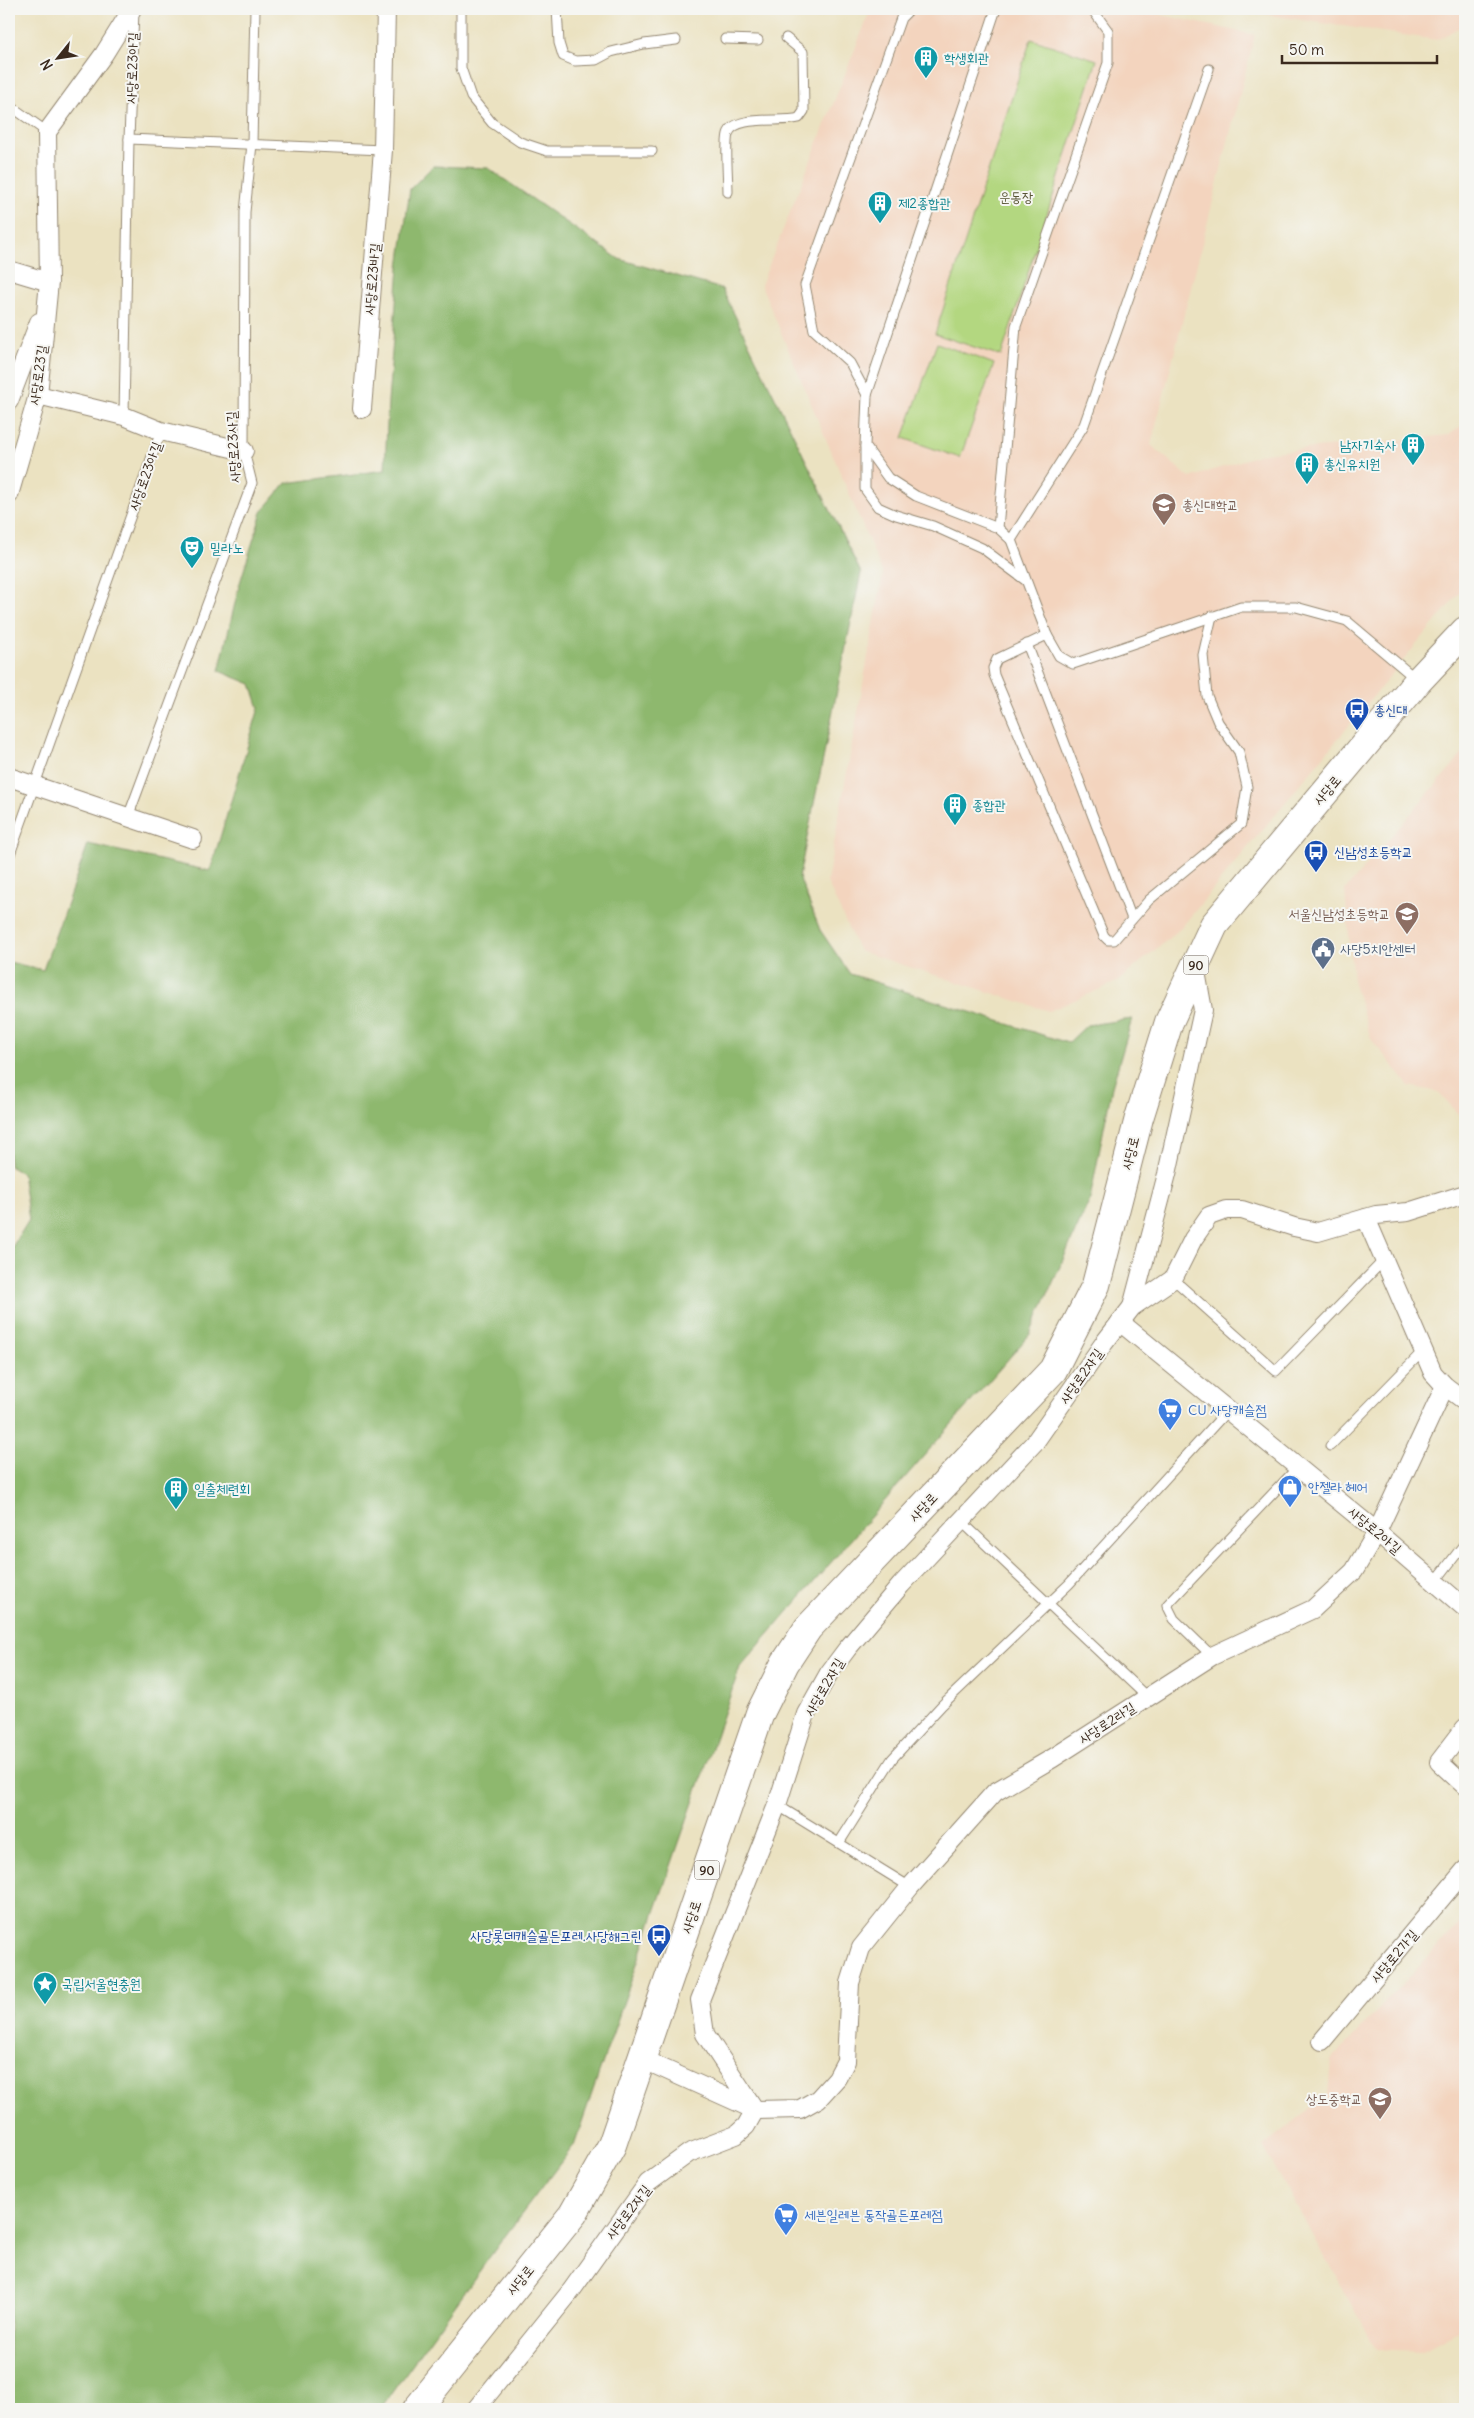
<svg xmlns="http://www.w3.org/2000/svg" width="1474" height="2418" font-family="Delius,'Poor Story',sans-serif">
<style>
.built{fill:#f3d4be}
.green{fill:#b3d780;stroke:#77804f}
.forest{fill:#8eb86e;stroke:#647146}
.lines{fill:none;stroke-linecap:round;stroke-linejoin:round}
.service-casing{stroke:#938670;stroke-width:11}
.minor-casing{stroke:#938670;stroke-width:20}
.primary-casing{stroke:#938670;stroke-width:30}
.service{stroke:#fff;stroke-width:9}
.minor{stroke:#fff;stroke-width:18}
.primary{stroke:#fff;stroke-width:28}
.labels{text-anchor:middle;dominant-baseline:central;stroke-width:4;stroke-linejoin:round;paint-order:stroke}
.shield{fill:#f6f6f2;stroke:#73675e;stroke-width:1}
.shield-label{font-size:12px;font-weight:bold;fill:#3b2a1e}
.culture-label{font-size:14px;fill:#0d838f;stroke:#f6f6f2;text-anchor:start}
.street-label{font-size:14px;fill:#3b2a1e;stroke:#f6f6f2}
.park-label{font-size:14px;fill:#595536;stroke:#f6f6f2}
.education-label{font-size:14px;fill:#785e54;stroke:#f6f6f2;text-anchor:end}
.transit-label{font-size:14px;fill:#164399;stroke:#f6f6f2;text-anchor:start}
.service-label{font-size:14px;fill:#4e5e75;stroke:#f6f6f2;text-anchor:start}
.shop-label{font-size:14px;fill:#366cbe;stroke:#f6f6f2;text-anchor:start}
</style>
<rect width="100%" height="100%" fill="#f6f6f2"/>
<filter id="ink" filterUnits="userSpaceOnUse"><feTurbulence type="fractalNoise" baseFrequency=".02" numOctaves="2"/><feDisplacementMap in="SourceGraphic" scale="10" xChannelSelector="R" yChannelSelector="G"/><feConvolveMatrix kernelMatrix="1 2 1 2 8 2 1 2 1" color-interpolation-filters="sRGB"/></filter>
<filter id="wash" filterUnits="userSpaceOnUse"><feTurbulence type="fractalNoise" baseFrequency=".0096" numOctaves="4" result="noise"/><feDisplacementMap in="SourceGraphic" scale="20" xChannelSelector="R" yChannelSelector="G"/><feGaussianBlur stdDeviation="1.12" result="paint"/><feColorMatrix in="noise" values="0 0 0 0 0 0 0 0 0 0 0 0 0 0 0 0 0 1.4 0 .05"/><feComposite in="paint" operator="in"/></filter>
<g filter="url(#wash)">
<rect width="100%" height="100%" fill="#ebe2c1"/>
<g class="built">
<path d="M874,9H1134L1255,35L1151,445L1190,478L1264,453L1449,435L1465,423V586L1180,929L1117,982L1049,1011L859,951L827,882L883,574L761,285L869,14Z"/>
<path d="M1228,9H1465V24L1437,40Z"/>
<path d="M1465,751V1122L1439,1092L1409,1086L1371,1039L1353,980L1345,890Z"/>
<path d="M1465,1918V2327L1421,2351L1376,2349L1263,2146L1328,2095L1331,2060Z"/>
</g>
<g class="green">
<path d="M1031,39L1097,60L1001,356L935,334Z"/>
<path d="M937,343L994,364L960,458L903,438Z"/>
</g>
<path class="forest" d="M433,166L488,168L619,259L722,289L861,573L799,877L820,930L850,974L1068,1043L1087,1025L1132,1019L1112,1087L1090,1199L1030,1334L740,1667L574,2145L499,2244L380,2409H9V1252L29,1220L22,1173L9,1166V962L43,970L88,844L210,871L259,708L251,684L219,671L239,586L262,512L286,483L385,470L388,401L399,267L410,189Z"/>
</g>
<g filter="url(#ink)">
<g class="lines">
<defs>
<g id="service">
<path d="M461,9V68L471,97L492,123L520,142L547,151H652"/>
<path d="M557,9L559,43L563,56L575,61L596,60L611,52L644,44L676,40"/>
<path d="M910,9L901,18L805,285L814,330L850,363L867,395L865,446L888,478L916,496L998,528L1011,540L1047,635L1059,656L1073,664L1241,607H1296L1347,621L1416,679"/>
<path d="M725,39L758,40"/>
<path d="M9,105L47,132"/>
<path d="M129,139L383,150"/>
<path d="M728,192C728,178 725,145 728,134C734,114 782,123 799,118L804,111L803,52L786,38"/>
<path d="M867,395L996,9"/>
<path d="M124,416L129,139L134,11"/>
<path d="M865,447V489L878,507L896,515L933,526L982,548L1025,580"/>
<path d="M998,528L1016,326L1108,63V31L1092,9"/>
<path d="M1011,540L1084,425L1209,69"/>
<path d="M1047,635L997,659L993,668L994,675L1104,936L1108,940H1114L1149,900L1241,824L1247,787L1239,752L1218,722L1207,696L1203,655L1212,616"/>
<path d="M1027,644L1132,919"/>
<path d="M128,817L252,483L244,451L245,212L252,144L255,9"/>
<path d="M9,857L161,431"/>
<path d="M1173,1279L1276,1371L1384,1260"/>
<path d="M1330,1446L1424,1350"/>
<path d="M961,1521L1147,1697"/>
<path d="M1435,1582L1465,1543"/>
<path d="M1212,1656L1174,1619L1167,1605L1298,1467"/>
<path d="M777,1805L910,1887"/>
<path d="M839,1843L892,1759L942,1705L1069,1584L1228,1410"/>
</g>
<g id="minor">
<path d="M9,270L49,282"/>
<path d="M38,395L124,416L161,431L244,451"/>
<path d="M9,401L39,322"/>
<path d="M362,409L383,150L386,9"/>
<path d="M9,495L38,395L49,282L47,132L104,54L132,9"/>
<path d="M9,777L193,839"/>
<path d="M1366,1218L1433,1373L1445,1386L1465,1401"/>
<path d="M1132,1307L1167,1174L1203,1010L1195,966"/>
<path d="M1120,1322L1377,1532L1465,1608"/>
<path d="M1465,1728L1439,1762L1465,1786"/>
<path d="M1322,2041L1465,1870"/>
<path d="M642,2059L755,2110L800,2109L818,2099L837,2078L846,2061L850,1983L861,1948L910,1887L995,1792L1053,1758L1212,1656L1313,1609L1354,1571L1377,1532L1445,1386"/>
<path d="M476,2409L571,2291L648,2183L689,2153L736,2135L746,2126L755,2110L705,2034L700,2000L777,1805L806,1714L829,1673L847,1649L901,1585L1035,1442L1104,1343L1132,1307L1173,1279L1193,1239L1209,1216L1226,1210H1242L1294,1227L1318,1232L1376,1215L1408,1212L1465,1194"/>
</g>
<path id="primary" d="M417,2409L573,2214L612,2145L760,1713L785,1663L808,1628L1053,1370L1096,1285L1139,1118L1169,1022L1214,925L1418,681L1465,631"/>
</defs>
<use href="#service" class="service-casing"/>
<use href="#minor" class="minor-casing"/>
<use href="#primary" class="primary-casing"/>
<use href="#service" class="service"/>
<use href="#minor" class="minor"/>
<use href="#primary" class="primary"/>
</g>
</g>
<defs>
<symbol id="building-pin" viewBox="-11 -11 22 30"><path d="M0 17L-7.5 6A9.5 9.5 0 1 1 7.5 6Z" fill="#0f9aa8" stroke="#f6f6f2"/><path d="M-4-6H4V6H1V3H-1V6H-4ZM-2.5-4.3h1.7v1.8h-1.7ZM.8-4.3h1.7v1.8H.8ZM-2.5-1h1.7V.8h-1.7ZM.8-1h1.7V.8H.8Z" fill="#fff"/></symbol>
<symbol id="university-pin" viewBox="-11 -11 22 30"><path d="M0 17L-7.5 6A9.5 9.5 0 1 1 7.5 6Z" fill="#8d6e63" stroke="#f6f6f2"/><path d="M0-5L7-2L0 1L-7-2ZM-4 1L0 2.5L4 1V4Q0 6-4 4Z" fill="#fff"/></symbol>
<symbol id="theatre-pin" viewBox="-11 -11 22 30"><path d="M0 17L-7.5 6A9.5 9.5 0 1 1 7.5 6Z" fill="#0f9aa8" stroke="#f6f6f2"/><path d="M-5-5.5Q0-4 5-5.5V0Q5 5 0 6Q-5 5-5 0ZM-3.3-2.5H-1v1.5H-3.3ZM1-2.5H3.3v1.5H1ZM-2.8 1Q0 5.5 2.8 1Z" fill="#fff"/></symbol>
<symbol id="bus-pin" viewBox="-11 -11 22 30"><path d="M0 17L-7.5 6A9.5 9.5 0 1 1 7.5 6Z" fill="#1a4fb4" stroke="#f6f6f2"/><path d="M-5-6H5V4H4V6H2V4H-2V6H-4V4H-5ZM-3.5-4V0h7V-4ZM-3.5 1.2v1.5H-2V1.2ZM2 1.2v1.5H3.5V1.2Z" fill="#fff"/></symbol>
<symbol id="school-pin" viewBox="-11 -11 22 30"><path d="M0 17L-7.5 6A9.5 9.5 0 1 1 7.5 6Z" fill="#8d6e63" stroke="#f6f6f2"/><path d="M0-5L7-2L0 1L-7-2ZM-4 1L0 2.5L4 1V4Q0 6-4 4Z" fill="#fff"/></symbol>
<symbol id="civic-pin" viewBox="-11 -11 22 30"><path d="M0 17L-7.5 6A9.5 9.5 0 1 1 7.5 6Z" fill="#5c6f8a" stroke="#f6f6f2"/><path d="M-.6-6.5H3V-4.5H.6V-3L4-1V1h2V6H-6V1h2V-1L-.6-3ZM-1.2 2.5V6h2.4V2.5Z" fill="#fff"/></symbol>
<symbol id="supermarket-pin" viewBox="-11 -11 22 30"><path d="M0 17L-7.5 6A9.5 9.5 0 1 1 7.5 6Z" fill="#3f7fe0" stroke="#f6f6f2"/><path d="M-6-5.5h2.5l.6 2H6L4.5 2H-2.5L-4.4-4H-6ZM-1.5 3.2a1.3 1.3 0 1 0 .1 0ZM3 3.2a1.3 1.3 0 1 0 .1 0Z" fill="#fff"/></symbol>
<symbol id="shop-pin" viewBox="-11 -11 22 30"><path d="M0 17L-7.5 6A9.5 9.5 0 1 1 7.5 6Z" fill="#3f7fe0" stroke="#f6f6f2"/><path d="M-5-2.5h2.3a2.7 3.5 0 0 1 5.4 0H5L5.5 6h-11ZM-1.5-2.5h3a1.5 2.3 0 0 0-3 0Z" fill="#fff"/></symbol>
<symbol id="sight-pin" viewBox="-11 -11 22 30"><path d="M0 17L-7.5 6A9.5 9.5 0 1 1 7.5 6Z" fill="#0f9aa8" stroke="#f6f6f2"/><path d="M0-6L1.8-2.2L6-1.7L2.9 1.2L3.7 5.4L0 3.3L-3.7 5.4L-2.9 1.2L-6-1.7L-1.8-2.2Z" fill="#fff"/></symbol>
</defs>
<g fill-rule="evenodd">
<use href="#building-pin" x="912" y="44" width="28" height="38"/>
<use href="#building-pin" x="866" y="189" width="28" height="38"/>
<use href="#building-pin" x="1399" y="431" width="28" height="38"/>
<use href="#building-pin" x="1293" y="450" width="28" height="38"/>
<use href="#university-pin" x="1150" y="491" width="28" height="38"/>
<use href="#theatre-pin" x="178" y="534" width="28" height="38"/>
<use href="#bus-pin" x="1343" y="696" width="28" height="38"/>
<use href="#building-pin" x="941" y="791" width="28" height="38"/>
<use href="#bus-pin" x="1302" y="838" width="28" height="38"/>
<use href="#school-pin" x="1393" y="900" width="28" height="38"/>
<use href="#civic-pin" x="1309" y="935" width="28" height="38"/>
<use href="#supermarket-pin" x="1156" y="1396" width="28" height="38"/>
<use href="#shop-pin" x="1276" y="1473" width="28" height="38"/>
<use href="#building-pin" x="162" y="1475" width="28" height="38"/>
<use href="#bus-pin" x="645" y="1922" width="28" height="38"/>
<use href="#sight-pin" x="31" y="1970" width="28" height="38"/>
<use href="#school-pin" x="1366" y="2085" width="28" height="38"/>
<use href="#supermarket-pin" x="772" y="2201" width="28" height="38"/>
</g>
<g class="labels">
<g class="shield">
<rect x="1183.5" y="955.5" width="25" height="19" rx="4"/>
<rect x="694.5" y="1860.5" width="25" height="19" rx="4"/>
</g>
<g class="shield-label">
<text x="1196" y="965">90</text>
<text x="707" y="1870">90</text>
</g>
<g class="culture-label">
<text x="944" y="58">학생회관</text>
<text x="898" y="203">제2종합관</text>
<text x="1396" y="445" text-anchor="end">남자기숙사</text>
<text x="1324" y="464">총신유치원</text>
<text x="210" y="548">밀라노</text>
<text x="972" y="805">종합관</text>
<text x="194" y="1489">일출체련회</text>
<text x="62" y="1984">국립서울현충원</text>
</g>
<g class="street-label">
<text transform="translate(132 68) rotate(-88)">사당로23아길</text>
<text transform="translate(372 279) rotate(-85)">사당로23바길</text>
<text transform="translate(38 375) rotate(-82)">사당로23길</text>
<text transform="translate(233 447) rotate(-93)">사당로23사길</text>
<text transform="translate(145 476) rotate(-70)">사당로23아길</text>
<text transform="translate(1327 790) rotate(-50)">사당로</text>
<text transform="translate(1130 1153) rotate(-76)">사당로</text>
<text transform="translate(1081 1376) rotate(-55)">사당로2자길</text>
<text transform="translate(923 1507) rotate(-47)">사당로</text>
<text transform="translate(1375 1530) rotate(40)">사당로2아길</text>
<text transform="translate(824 1687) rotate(-60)">사당로2자길</text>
<text transform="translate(1107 1723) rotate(-33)">사당로2라길</text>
<text transform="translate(691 1917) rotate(-71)">사당로</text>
<text transform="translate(1394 1956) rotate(-50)">사당로2가길</text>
<text transform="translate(628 2212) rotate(-53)">사당로2자길</text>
<text transform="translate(520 2280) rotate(-51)">사당로</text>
</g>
<g class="park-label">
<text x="1016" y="197">운동장</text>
</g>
<g class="education-label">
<text x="1182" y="505" text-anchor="start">총신대학교</text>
<text x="1390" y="914">서울신남성초등학교</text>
<text x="1362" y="2099">상도중학교</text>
</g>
<g class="transit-label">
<text x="1374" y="710">총신대</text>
<text x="1334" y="852">신남성초등학교</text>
<text x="642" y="1936" text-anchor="end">사당롯데캐슬골든포레.사당해그린</text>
</g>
<g class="service-label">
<text x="1340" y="949">사당5치안센터</text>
</g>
<g class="shop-label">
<text x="1188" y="1410">CU 사당캐슬점</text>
<text x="1308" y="1487">안젤라 헤어</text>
<text x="804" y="2215">세븐일레븐 동작골든포레점</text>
</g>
</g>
<rect width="1474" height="2418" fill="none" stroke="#f6f6f2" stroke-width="30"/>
<g transform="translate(58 58) rotate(240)" stroke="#f6f6f2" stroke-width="4" paint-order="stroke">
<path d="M0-4L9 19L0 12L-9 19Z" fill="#3b2a1e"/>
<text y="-8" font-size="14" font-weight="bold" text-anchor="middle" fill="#3b2a1e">N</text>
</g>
<path d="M1282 55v8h155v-8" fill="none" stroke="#3b2a1e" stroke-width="2.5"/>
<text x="1289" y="55" font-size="15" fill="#3b2a1e" stroke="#f6f6f2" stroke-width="4" paint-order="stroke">50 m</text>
</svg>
